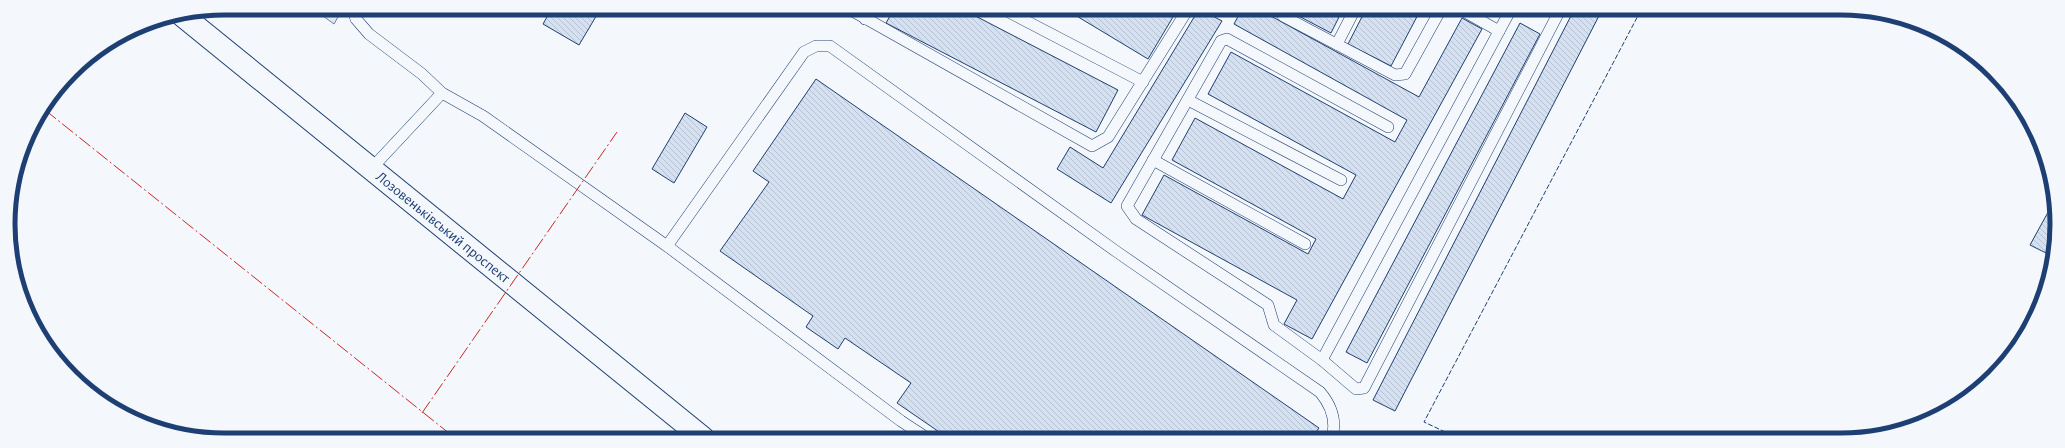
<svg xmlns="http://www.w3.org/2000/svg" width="2065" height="448" font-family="'Alegreya Sans',sans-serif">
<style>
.parking{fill:#e3e8f0;stroke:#687fa3}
.building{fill:url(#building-back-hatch);stroke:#1d3f73}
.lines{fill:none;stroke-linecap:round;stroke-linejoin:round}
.lane-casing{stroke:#1d3f73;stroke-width:12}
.highway-casing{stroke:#1d3f73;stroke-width:24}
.lane{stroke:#f4f7fb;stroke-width:11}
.highway{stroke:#f4f7fb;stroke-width:22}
.fence{stroke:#1d3f73;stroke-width:1;stroke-dasharray:5 2;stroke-linecap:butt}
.power{stroke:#c62828;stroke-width:1;stroke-dasharray:14 3 2 3;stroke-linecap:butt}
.labels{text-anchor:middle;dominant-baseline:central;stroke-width:3;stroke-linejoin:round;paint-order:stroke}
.street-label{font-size:15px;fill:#1d3f73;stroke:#f4f7fb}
.rim{fill:none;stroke:#1d3f73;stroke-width:5}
</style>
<defs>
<pattern id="building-back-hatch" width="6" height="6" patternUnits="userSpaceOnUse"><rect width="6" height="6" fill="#d5e0f0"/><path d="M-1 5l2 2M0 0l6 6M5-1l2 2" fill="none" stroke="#b6c1d1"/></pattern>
</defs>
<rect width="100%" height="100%" fill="#f4f7fb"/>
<path class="parking" d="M312,8H343L334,24Z"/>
<g class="building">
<path d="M552,8H601L579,45L543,24Z"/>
<path d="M894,9H962L1118,90L1096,132L886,23Z"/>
<path d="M1065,9H1159L1173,17L1148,59Z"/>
<path d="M1199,9L1222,21L1111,203L1057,169L1070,147L1103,168Z"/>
<path d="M1242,9H1272L1269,15L1419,97L1462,18L1482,29L1312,339L1284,324L1297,300L1142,215L1164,175L1308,254L1316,239L1172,160L1195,118L1343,199L1356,175L1208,94L1231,52L1395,142L1407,120L1234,24Z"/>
<path d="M1290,9H1343L1331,33L1289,11Z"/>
<path d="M1366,9H1421L1391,66L1348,44Z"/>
<path d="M1474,9H1490L1487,16Z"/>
<path d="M1574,10H1602L1395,411L1373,400Z"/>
<path d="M1520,23L1540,34L1367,363L1346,352Z"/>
<path d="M816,79L1319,428L1312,438H984L974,431L969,438H948L897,403L911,383L845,338L838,349L806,327L813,316L720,251L769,182L753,171Z"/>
<path d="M685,113L707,127L674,183L652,169Z"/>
<path d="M2052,205L2055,252L2054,257L2030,245Z"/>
</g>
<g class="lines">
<defs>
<g id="lane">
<path d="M352,8L356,19L369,34L422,74L442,93L483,116L667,246L901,421L927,438"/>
<path d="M849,9L1092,146L1108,137L1188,9"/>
<path d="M1003,9L1143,82"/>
<path d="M1282,9L1283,16L1395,75L1405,74L1441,9"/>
<path d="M1460,9L1499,31"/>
<path d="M865,19L871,9"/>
<path d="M1337,44L1355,9"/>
<path d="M1188,100L1341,180"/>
<path d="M1388,127L1227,39L1221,41L1127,206L1136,219L1268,305L1274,325L1322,360L1356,389L1364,388L1560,10"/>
<path d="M1153,160L1305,244"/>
<path d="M371,169L442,93"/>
<path d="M667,246L804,52L816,46H830L1117,252L1320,392C1331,405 1337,420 1332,438"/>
<path d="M1322,360L1511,9"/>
</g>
<g id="highway">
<path id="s1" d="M183,16L703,438"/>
</g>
</defs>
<use href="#lane" class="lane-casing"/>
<use href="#highway" class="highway-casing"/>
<use href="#lane" class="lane"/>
<use href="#highway" class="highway"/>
<path class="fence" d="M1458,438L1424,422L1641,10"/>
<g class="power">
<path d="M45,110L455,438"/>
<path d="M422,413L617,132"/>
</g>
</g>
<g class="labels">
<g class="street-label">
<text stroke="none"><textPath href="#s1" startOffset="335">Лозовеньківський проспект</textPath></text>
</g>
</g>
<path d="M0 0H2065V448H0ZM224 15H1841A209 209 0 0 1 2050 224V224A209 209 0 0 1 1841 433H224A209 209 0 0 1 15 224V224A209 209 0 0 1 224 15Z" fill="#f4f7fb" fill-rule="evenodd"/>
<path class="rim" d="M224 15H1841A209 209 0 0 1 2050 224V224A209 209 0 0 1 1841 433H224A209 209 0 0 1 15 224V224A209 209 0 0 1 224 15Z"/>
</svg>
